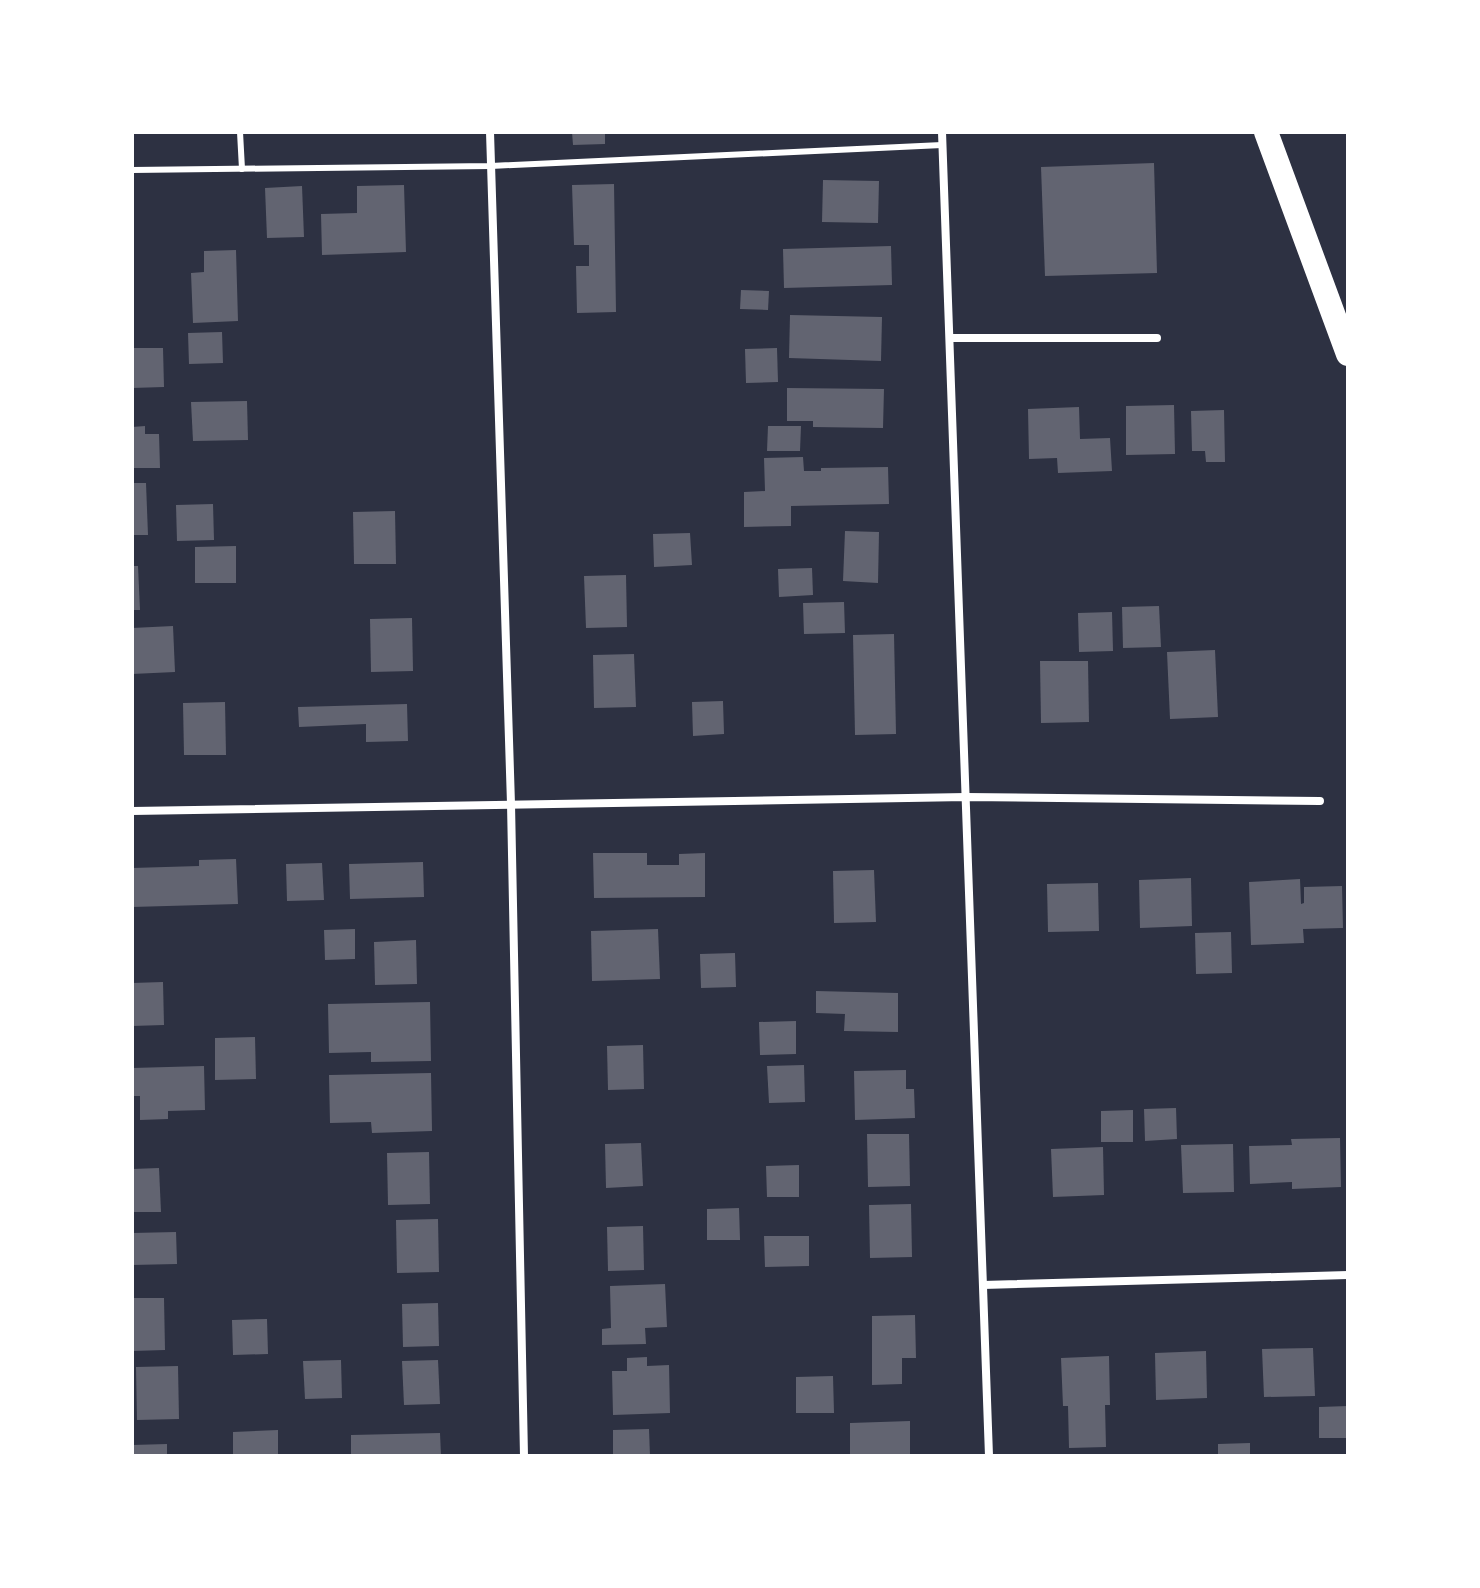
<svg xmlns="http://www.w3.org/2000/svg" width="1480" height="1588" font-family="'Open Sans',sans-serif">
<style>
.building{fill:#626471}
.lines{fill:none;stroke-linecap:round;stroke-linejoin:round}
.service{stroke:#fff;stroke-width:6}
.minor{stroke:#fff;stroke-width:8}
.motorway{stroke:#fff;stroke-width:24}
</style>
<rect width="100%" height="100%" fill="#2d3142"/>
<g class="building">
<path d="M572,132H605V144L573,145Z"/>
<path d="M1154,163L1157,273L1045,276L1041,167Z"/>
<path d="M823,180L879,181L878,223L822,222Z"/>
<path d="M614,184L616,312L577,313L576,266H589V245H574L572,185Z"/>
<path d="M404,185L406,252L322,255L321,214L357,213V186Z"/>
<path d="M302,186L304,237L267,238L265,188Z"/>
<path d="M891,246L892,285L784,288L783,249Z"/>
<path d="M236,250L238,321L193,323L191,273L204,272V251Z"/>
<path d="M741,290L769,291L768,310L740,309Z"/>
<path d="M790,315L882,317L881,361L789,358Z"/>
<path d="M222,332L223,363L189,364L188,333Z"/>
<path d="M132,348H163L164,387L132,388Z"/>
<path d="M777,348L778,382L746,383L745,349Z"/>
<path d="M787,388L884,389L883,428L813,427V421H787Z"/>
<path d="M247,401L248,440L193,441L191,402Z"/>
<path d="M1174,405L1175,454L1126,455V406Z"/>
<path d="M1079,407L1080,439L1110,438L1112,471L1058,473L1057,458L1029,459L1028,409Z"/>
<path d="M1224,410L1225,462H1206L1205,451H1192L1191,411Z"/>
<path d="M145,426V434H159L160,468H132V427Z"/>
<path d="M768,426H801L800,451H767Z"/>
<path d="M803,457L804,471H821V468L888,467L889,504L791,506V526L744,527V492L765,491L764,458Z"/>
<path d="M132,483H146L148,535H132Z"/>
<path d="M213,504L214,540L177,541L176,505Z"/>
<path d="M395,511L396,564H354L353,512Z"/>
<path d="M845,531L879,532L878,583L843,581Z"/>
<path d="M690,533L692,565L654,567L653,534Z"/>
<path d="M236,546V583H195V547Z"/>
<path d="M132,566H138L140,610H132Z"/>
<path d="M812,568L813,595L779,597L778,569Z"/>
<path d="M626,575L627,627L586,628L584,576Z"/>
<path d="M844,602L845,633L804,634L803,603Z"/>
<path d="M1159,606L1161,647L1123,648L1122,607Z"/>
<path d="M1112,612L1113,651L1079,652L1078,613Z"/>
<path d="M412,618L413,671L371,672L370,619Z"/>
<path d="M173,626L175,672L132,674V628Z"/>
<path d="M894,634L896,734L855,735L853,635Z"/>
<path d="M1215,650L1218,717L1170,719L1167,652Z"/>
<path d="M634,654L636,707L594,708L593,655Z"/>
<path d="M1040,661H1088L1089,722L1041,723Z"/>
<path d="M723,701L724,734L693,736L692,702Z"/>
<path d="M225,702L226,755H184L183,703Z"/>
<path d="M407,704L408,741L366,742V724L299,727L298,707Z"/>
<path d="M593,853H647V865H679V854L705,853V897L594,898Z"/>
<path d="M236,859L238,904L132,907V868L199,866V860Z"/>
<path d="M423,862L424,897L350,899L349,864Z"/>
<path d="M322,863L324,900L287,901L286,864Z"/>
<path d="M874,870L876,922L834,923L833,871Z"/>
<path d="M1191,878L1192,926L1140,928L1139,880Z"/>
<path d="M1300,879L1301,904L1304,903V887L1342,886L1343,928L1303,929L1304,943L1251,945L1249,882Z"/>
<path d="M1098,883L1099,931L1048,932L1047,884Z"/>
<path d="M355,929V959L325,960L324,930Z"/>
<path d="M658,929L660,979L592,981L591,931Z"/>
<path d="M1231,932L1232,973L1196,974L1195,933Z"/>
<path d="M416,940L417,984L375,985L374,942Z"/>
<path d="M735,953L736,987L701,988L700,954Z"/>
<path d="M163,982L164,1025L132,1026V983Z"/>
<path d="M816,991L898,993V1032L844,1031L845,1014L816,1013Z"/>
<path d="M430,1002L431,1061L371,1062V1052L329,1053L328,1004Z"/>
<path d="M796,1021V1054L760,1055L759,1022Z"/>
<path d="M255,1037L256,1079L215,1080V1038Z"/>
<path d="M643,1045L644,1089L608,1090L607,1046Z"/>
<path d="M804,1065L805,1102L769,1103L767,1066Z"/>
<path d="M204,1066L205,1110L168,1111V1119L140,1120V1096H132V1068Z"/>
<path d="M906,1070V1089H914L915,1118L855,1120L854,1071Z"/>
<path d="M431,1073L432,1131L372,1133L371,1122L330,1123L329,1075Z"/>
<path d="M1176,1108L1177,1139L1145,1141L1144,1109Z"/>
<path d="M1133,1110V1142H1101V1111Z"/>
<path d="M867,1134H909L910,1186L868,1187Z"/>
<path d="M1340,1138L1341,1187L1292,1189V1182L1250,1184L1249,1146L1292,1145L1291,1139Z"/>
<path d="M641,1143L643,1186L606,1188L605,1144Z"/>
<path d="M1233,1144L1234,1192L1183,1193L1181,1145Z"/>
<path d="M1103,1147L1104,1195L1053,1197L1051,1149Z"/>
<path d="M429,1152L430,1204L388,1205L387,1153Z"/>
<path d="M799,1165V1197H767L766,1166Z"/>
<path d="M159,1168L161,1212H132V1169Z"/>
<path d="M911,1204L912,1257L870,1258L869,1205Z"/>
<path d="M739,1208L740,1240H707V1209Z"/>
<path d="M438,1219L439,1272L397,1273L396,1220Z"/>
<path d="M643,1226L644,1270L608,1271L607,1227Z"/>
<path d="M176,1232L177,1264L132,1265V1233Z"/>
<path d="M764,1236H809V1266L765,1267Z"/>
<path d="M665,1284L667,1327L645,1328L646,1344L602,1345V1329L611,1328L610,1286Z"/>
<path d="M132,1298H164L165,1350L132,1351Z"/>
<path d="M438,1303L439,1346L403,1347L402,1304Z"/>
<path d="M915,1315L916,1358H902V1384L872,1385V1316Z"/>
<path d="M267,1319L268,1354L233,1355L232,1320Z"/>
<path d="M1313,1348L1315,1396L1264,1397L1262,1349Z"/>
<path d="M1206,1351L1207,1398L1156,1400L1155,1353Z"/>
<path d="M1109,1356L1110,1405H1105L1106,1447L1069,1448L1068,1406H1063L1061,1358Z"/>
<path d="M647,1357V1366L669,1365L670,1413L613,1415L612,1371H627V1358Z"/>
<path d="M341,1360L342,1398L305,1399L303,1361Z"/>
<path d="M438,1360L440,1404L404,1405L402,1361Z"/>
<path d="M178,1366L179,1419L137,1420L136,1367Z"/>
<path d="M833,1376L834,1413H796V1377Z"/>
<path d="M1348,1406V1438H1319V1407Z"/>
<path d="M910,1421V1456H850V1423Z"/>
<path d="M649,1429L650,1456H613V1430Z"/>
<path d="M278,1430V1456H233V1432Z"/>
<path d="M440,1433L441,1456H351V1435Z"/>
<path d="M1250,1443V1456H1218V1444Z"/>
<path d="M167,1444V1456H132V1445Z"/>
</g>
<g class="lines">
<g class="service">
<path d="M240,132L242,169"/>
<path d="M132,170L491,166L942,145"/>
</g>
<g class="minor">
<path d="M490,132L511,804L524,1456"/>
<path d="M942,132L989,1456"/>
<path d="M950,338H1157"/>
<path d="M132,811L966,797L1320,801"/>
<path d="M983,1285L1348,1275"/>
</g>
<path class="motorway" d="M1266,132L1348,354"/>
</g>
<rect width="1480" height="1588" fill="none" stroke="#ffffff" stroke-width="268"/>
</svg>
